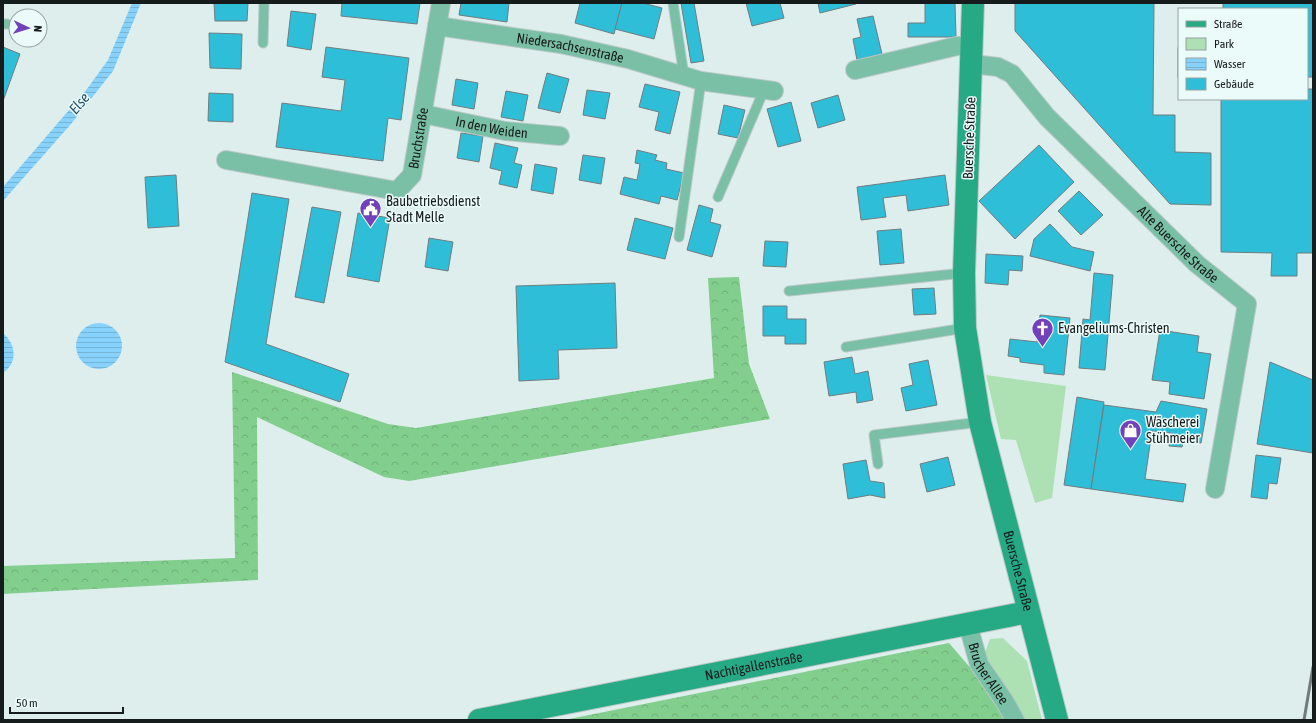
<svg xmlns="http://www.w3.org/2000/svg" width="1316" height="723" font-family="'Asap Condensed',sans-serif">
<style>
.green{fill:#ade0b3}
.forest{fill:url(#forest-crowns)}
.water{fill:url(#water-rules)}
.building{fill:#2fbed7;stroke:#6f7d80}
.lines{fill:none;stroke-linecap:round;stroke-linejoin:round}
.service-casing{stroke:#bac8c7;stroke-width:11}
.minor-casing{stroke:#bac8c7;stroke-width:20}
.secondary-casing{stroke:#bac8c7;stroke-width:24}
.service{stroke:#79c0a6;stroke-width:9}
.minor{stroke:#79c0a6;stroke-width:18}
.secondary{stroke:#26a985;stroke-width:22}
.rail{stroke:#707a7a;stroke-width:3}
.labels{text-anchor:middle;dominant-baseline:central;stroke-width:3;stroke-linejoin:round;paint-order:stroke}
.street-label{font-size:14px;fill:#161b1b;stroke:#ebfbfa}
.poi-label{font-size:14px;fill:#161b1b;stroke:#ebfbfa;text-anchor:start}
.water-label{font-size:15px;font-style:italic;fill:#295269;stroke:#ebfbfa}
</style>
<defs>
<pattern id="forest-crowns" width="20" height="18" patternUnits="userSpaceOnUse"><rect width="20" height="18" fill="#82ce8d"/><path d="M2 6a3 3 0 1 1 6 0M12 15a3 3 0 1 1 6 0" fill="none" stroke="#70b079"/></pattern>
<pattern id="water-rules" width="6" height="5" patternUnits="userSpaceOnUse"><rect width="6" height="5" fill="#86d2fc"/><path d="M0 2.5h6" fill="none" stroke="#73b4d7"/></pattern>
</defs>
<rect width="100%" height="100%" fill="#deeeed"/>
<g class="green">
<path d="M986,375L1066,386L1052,498L1035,503L1016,440L1001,439Z"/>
<path d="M1003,638L1027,661L1042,720H1020L983,658L990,639Z"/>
</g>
<g class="forest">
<path d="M739,277L749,364L770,419L409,481L384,477L257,417L258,580L3,594V566L235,558L232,372L388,424L416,428L714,378L708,278Z"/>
<path d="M949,643L997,699L1007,720H564Z"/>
</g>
<g class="water">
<path d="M132,3H141L113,71L71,124L3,201V187L87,89L108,60Z"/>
<circle cx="99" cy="346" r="23"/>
<path d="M3,333C16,344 18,363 3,373Z"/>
</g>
<g class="building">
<path d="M214,3H248L247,21H215Z"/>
<path d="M342,3H420L417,24L341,16Z"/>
<path d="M461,3H509L507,22L459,15Z"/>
<path d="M580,3H622L614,34L575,23Z"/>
<path d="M622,3H643L662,8L654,39L615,29Z"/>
<path d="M681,3H694L704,61L691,63Z"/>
<path d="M746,3H780L784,18L752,26Z"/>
<path d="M818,3H856V4L820,13Z"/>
<path d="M925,3H955L956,37H908V23H925Z"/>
<path d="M1015,3H1154L1153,115H1175V152L1211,153V205L1170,204L1015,31Z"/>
<path d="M1223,3H1313V77H1307V9H1223Z"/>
<path d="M291,11L316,14L311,50L287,46Z"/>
<path d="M873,16L882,54L857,60L853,39L861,37L857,19Z"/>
<path d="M209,33L242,34L241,69L210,68Z"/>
<path d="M3,47L20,54L3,101Z"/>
<path d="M326,47L409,58L401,120L388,118L383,161L276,147L282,103L341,111L345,80L322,77Z"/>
<rect x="1178" y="48" width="1" height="29"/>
<path d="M547,73L569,79L560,113L538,108Z"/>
<path d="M456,79L478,83L474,109L452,105Z"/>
<path d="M645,84L680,92L670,134L655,130L659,112L639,107Z"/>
<path d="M1307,89H1313V253H1297V276H1271L1272,253L1221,252V99H1307Z"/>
<path d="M587,90L610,93L605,119L583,115Z"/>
<path d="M506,91L528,95L523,121L501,117Z"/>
<path d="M209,93L233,94V122L208,121Z"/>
<path d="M838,95L845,120L818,128L811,103Z"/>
<path d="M791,102L801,141L778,147L767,109Z"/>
<path d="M724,105L745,110L738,138L718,134Z"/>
<path d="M461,133L483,136L479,162L457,158Z"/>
<path d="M495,143L518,148L514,163L522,165L517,188L499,184L502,171L490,168Z"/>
<path d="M1039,145L1074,182L1015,239L979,201Z"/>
<path d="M637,150L657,155L655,160L667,163L666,169L684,173L677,200L661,196L659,204L620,194L624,177L637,180L640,164L635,163Z"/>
<path d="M583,155L605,158L601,184L579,180Z"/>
<path d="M535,164L557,168L553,194L531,190Z"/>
<path d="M176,175L179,226L148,228L145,177Z"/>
<path d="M945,175L949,205L908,211L906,195L883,198L886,217L861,220L857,187Z"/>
<path d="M1079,191L1103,215L1081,235L1058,211Z"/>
<path d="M252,193L289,199L266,344L349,374L340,402L225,362Z"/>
<path d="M699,205L713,209L710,222L721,225L712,257L687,250Z"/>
<path d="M312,207L341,212L324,303L295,297Z"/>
<path d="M358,213L390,218L379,282L347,276Z"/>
<path d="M635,218L673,228L665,259L627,250Z"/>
<path d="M1050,224L1072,247L1094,252L1090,271L1030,256L1034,239Z"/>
<path d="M901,229L904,263L880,265L877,231Z"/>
<path d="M429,238L453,242L448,271L425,267Z"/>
<path d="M765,241L788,242L786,267L763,266Z"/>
<path d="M986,254L1023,256L1022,271L1009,270L1008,285L985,283Z"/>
<path d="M1094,273L1113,275L1105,370L1079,368L1083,319L1090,320Z"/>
<path d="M615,283L617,348L558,350L559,379L519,381L516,286Z"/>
<path d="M934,288L936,314L914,315L912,289Z"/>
<path d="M763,306H787V319H806V344H785V336H763Z"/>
<path d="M1040,315L1070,318L1064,375L1044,373V365L1020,362V358L1008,356L1010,339L1037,342Z"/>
<path d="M1160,330L1199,336L1197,352L1211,354L1204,399L1169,394L1170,382L1152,380Z"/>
<path d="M852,357L855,374L868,371L873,400L857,403L856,392L829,396L824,362Z"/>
<path d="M928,360L937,405L906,411L901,388L913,385L909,364Z"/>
<path d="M1270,362L1313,380V453L1257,444Z"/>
<path d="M1077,397L1104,402L1091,489L1064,485Z"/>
<path d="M1161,401L1207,409L1201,443L1184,440L1182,447L1169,446L1171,433L1152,431L1145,479L1186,484L1183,502L1091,489L1104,405L1156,412Z"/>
<path d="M1256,455L1281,458L1277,484L1269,483L1267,499L1251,497Z"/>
<path d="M948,457L955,485L927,492L920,464Z"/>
<path d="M866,460L870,481L884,483L885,498L870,495L848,499L843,464Z"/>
</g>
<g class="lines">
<defs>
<g id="service">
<path d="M673,3L684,76"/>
<path d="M3,24H7"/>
<path d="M263,43L264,3"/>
<path d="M718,197L764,90"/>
<path d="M679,237L701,81"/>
<path d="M789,291L964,273"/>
<path d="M846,347L965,328"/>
<path d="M878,464L874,435L980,422"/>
</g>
<g id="minor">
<path id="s1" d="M437,26L561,44L628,59L701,81L774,91"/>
<path id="s2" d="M972,64L998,67L1012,74L1047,117L1197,264L1247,304L1215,489"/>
<path d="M855,70L957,46H973"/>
<path id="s3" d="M423,114L505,131L560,136"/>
<path id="s4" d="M226,160L397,191L412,175L441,3"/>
<path id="s5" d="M968,625L979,664L1005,702L1015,720"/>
</g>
<g id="secondary">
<path id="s6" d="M973,3L964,273L965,328L980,422L1057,720"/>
<path id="s7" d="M479,720L1028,612"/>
</g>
</defs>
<use href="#service" class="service-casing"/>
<use href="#minor" class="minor-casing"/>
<use href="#secondary" class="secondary-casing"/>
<use href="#service" class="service"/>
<use href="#minor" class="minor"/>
<use href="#secondary" class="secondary"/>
<path class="rail" d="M1304,720L1313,667"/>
</g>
<defs>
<symbol id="civic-pin" viewBox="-11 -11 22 30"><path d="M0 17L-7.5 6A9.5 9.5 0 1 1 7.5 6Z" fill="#7341b9" stroke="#ebfbfa"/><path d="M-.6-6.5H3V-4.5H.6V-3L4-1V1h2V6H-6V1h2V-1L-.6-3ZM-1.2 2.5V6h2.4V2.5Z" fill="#fff"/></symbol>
<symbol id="church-pin" viewBox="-11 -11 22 30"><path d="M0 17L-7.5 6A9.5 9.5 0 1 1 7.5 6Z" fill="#7341b9" stroke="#ebfbfa"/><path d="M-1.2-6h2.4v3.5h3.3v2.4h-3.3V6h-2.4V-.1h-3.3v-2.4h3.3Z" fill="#fff"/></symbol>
<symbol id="shop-pin" viewBox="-11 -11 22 30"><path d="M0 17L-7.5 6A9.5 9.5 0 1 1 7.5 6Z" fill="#7341b9" stroke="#ebfbfa"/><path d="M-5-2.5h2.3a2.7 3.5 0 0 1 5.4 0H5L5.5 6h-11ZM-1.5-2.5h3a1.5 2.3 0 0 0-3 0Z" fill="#fff"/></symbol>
</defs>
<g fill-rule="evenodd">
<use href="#civic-pin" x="358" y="196" width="25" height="34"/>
<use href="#church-pin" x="1030" y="316" width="25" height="34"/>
<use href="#shop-pin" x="1118" y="418" width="25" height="34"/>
</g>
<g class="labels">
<g class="street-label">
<text stroke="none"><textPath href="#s1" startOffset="135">Niedersachsenstraße</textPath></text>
<text stroke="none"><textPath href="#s3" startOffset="70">In den Weiden</textPath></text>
<text stroke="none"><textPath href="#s4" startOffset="233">Bruchstraße</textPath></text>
<text transform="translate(969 138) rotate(-88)">Buersche Straße</text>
<text stroke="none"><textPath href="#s2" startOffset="280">Alte Buersche Straße</textPath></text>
<text stroke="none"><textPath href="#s6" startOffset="574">Buersche Straße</textPath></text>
<text stroke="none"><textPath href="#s7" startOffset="280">Nachtigallenstraße</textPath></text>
<text stroke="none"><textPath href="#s5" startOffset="53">Brucher Allee</textPath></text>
</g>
<g class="poi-label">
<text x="386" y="201">Baubetriebsdienst<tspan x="386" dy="16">Stadt Melle</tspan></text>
<text x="1058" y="328">Evangeliums-Christen</text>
<text x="1146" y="422">Wäscherei<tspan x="1146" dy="16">Stühmeier</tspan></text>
</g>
<g class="water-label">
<text transform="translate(79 103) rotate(-50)">Else</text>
</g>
</g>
<rect width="1316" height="723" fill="none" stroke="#161b1b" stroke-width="8"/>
<rect x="1178" y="8" width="130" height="92" fill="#ebfbfa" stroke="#96a1a1"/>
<rect x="1186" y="21" width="20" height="6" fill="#26a985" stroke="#96a1a1"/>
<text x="1214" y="28" font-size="12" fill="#161b1b">Straße</text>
<rect x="1186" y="38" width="20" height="12" fill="#ade0b3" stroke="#96a1a1"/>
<text x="1214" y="48" font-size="12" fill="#161b1b">Park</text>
<rect x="1186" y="58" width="20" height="12" fill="url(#water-rules)" stroke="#96a1a1"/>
<text x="1214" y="68" font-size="12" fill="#161b1b">Wasser</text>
<rect x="1186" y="78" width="20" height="12" fill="#2fbed7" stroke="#96a1a1"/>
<text x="1214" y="88" font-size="12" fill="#161b1b">Gebäude</text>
<g transform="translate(28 28) rotate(94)"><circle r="19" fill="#ebfbfa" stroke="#96a1a1"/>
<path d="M0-3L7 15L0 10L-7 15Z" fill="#7341b9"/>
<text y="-6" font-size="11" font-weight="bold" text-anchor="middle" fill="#161b1b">N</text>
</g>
<path d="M10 707v6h113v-6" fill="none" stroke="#161b1b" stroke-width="2"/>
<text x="16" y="707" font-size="12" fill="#161b1b" stroke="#ebfbfa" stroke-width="3" paint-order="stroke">50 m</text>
</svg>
